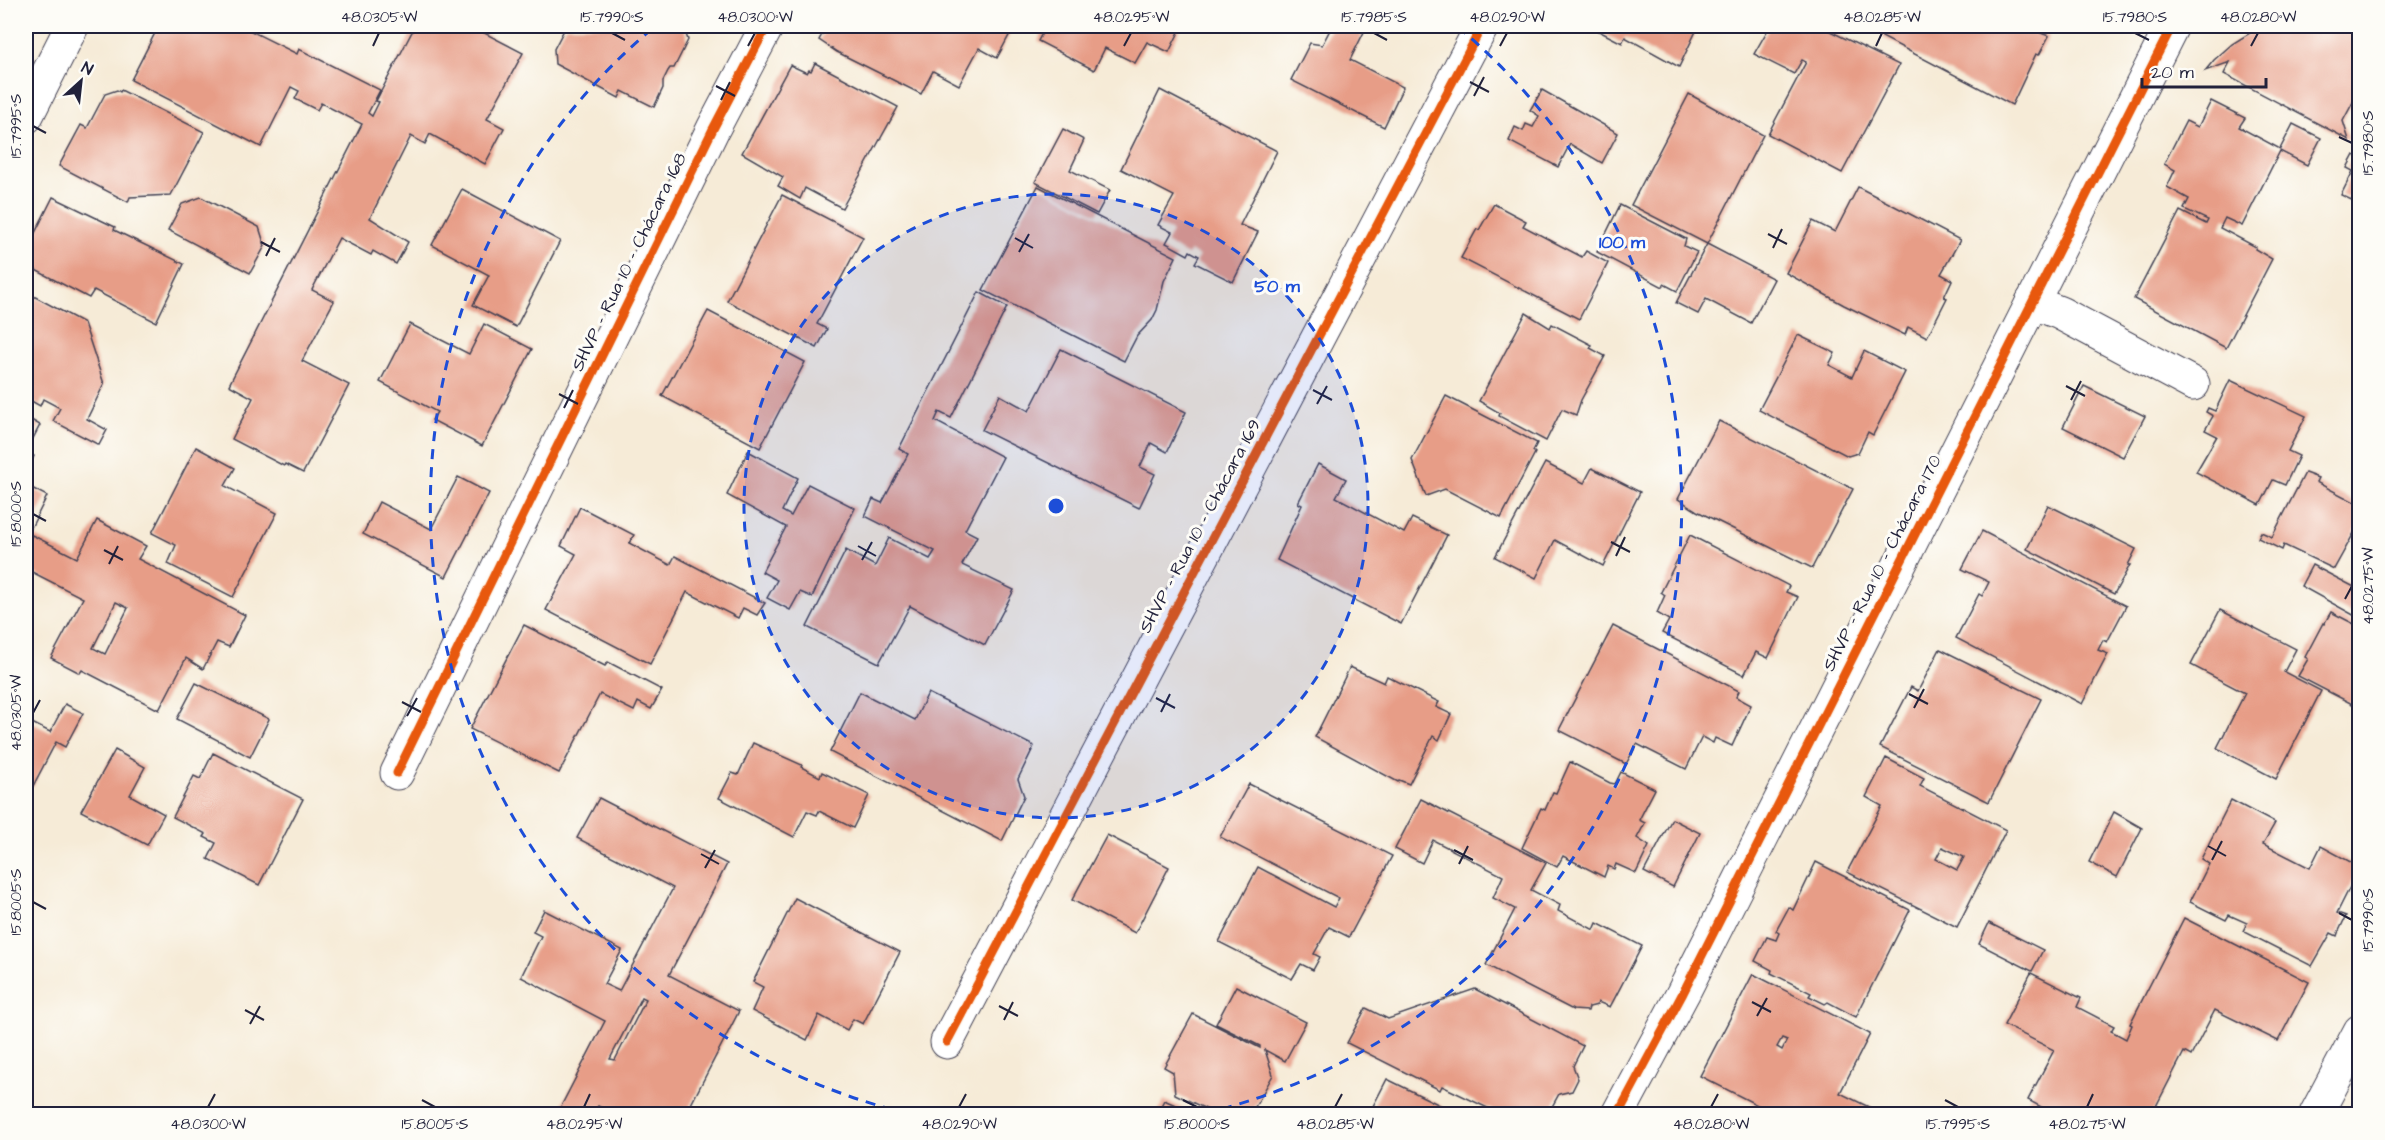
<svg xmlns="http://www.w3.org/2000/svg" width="2385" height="1140" font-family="'Architects Daughter',sans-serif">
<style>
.building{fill:#e79d87;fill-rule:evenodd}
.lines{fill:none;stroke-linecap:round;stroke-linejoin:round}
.minor-casing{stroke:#424052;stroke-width:35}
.minor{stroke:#fff;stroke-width:33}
.cycleway-casing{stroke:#fdfcf7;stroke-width:13}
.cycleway{stroke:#e8590c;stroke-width:9}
.ticks{fill:none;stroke:#22223b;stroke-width:2}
.ring{fill:none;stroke:#1d4ed8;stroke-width:3;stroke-dasharray:10 8}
.labels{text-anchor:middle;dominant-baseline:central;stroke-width:6;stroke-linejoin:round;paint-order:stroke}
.street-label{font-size:18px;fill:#22223b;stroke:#fdfcf7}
.centre{fill:#1d4ed8;stroke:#fdfcf7;stroke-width:3}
.ring-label{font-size:18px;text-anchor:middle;font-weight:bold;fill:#1d4ed8;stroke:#fdfcf7;stroke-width:6;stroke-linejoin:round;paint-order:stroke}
.neatline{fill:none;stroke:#22223b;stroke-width:2}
.ticks-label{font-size:15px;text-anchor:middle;fill:#22223b}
</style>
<rect width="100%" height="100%" fill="#fdfcf7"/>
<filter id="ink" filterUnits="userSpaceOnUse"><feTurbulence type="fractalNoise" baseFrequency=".0167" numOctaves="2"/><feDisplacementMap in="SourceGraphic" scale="12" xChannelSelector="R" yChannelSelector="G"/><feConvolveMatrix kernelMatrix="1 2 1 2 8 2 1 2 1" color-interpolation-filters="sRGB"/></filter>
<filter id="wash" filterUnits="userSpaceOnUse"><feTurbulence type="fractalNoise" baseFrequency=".008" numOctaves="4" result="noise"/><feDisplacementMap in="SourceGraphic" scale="24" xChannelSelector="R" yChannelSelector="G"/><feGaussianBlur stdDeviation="1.35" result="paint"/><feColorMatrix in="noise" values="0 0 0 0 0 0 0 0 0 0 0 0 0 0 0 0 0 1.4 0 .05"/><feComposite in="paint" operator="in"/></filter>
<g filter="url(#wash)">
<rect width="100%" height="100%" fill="#f6ebd7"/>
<g id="blocks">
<g class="building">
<path d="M145,26H241L297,54L299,49L380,90L368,113L372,116L379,102L376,101L415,26H471L523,53L487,119L504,128L485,164L430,134L425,144L411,136L370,218L408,242L396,264L373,251L371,255L339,238L312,290L334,301L302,361L349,385L303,473L285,464L284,466L232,439L253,398L229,385L362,124L321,103L317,110L295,99L299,91L291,87L261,147L131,80L156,31Z"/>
<path d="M566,26H686L684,28L688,40L674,68H670L668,71L663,81V88L654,107L622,91L619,98L555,64L554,49Z"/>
<path d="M827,26H953L961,30L963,26H1009L1013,28L997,58L979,48L959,85L933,71L921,94L837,52L819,40Z"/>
<path d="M1046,26H1182L1169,52L1147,42L1135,63L1105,48L1094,70L1038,41Z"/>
<path d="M1332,26H1367L1350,60L1403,87L1384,127L1291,80L1310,43L1322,45Z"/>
<path d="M1589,26H1704L1703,29L1698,27L1679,67L1625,37L1622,43Z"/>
<path d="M1770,26H1820L1899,65L1842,173L1768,134L1806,62L1802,60L1794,74L1754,54Z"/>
<path d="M1888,26H2045L2041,33L2049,36L2039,55L2036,54L2012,105L1882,37Z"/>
<path d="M2261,26H2347L2356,30L2353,35L2360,39V89L2343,121L2349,140L2224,74L2230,62L2205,71L2214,60L2232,44Z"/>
<path d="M815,63L898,107L842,208L805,188L800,199L778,186L783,177L742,153L790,65L807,73L809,70L811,71Z"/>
<path d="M117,90L120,92L121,90L204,132L171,195L130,197L128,202L59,166L81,125L87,128L105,94Z"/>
<path d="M1160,90L1277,151L1240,225L1258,232L1233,282L1195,263L1199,256L1190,251L1188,255L1166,243L1172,232L1158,225L1174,196L1121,169Z"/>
<path d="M1542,90L1618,133L1602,163L1570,144L1558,167L1509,141L1515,127L1523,131L1526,124L1533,127L1539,116L1530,110Z"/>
<path d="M1689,94L1763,135L1707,244L1631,205Z"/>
<path d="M2211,101L2245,118L2239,127L2280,149L2293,124L2321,138L2307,165L2280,151L2242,226L2225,218L2220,228L2256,247L2255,249L2272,259L2226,348L2134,299L2180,211L2206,224L2208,220L2184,209L2189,199L2167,187L2175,170L2164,164L2186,121L2198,127Z"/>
<path d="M1063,129L1084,140L1070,170L1110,190L1097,214L1035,182Z"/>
<path d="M2354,155L2360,158V204L2341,195L2353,171L2347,168Z"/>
<path d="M1038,186L1176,257L1164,281L1157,310L1152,320L1137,336L1124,361L983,290Z"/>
<path d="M1858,187L1960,240L1941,274L1952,280L1944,297L1947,298L1927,337L1908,327L1905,335L1844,305L1786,273L1813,221L1835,232Z"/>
<path d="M462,189L560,241L516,327L473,305L489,275L432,245Z"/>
<path d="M782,195L863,237L817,324L827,329L817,348L727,301Z"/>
<path d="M53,197L115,227L114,230L184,264L156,322L94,290L89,298L26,265V251Z"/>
<path d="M201,197L259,227L265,246L250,273L168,230L182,204Z"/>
<path d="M1494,204L1526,221L1523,226L1582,257L1586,251L1608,263L1579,319L1461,258L1477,229L1479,230Z"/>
<path d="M1620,205L1686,239L1684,246L1697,252L1677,291L1664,284L1663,287L1597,252Z"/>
<path d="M1707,244L1774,279L1751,323L1706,299L1698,314L1676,303Z"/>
<path d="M26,292L84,323L104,384L87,419L107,430L99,445L53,421L60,408L43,399L40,406L26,398Z"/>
<path d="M979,292L1007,307L951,418L939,412L935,421L1003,457L965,530L977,536L962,565L1014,590L985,645L910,606L879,663L807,627L846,550L875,566L889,538L930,559L935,551L865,516L873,499L882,503L908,454L899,449Z"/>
<path d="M708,311L805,362L760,448L662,396Z"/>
<path d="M1526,313L1550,328L1552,324L1592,345L1590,348L1605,356L1581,400L1576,415L1562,409L1546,441L1499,416L1500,413L1479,401Z"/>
<path d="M410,324L469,354L484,324L532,349L482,446L432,420L437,412L380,382Z"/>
<path d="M1798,335L1835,353L1829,365L1852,377L1864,351L1905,372L1873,435L1868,432L1858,453L1848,456L1759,410Z"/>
<path d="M1061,349L1186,412L1167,452L1151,443L1140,467L1155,474L1139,508L982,430L1000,395L1029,411Z"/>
<path d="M2230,380L2306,416L2288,451L2299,456L2285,485L2273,480L2260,505L2196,472L2217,436L2205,430L2213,416L2206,412L2208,408L2215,411Z"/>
<path d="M2084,386L2145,416L2123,457L2063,427Z"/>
<path d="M1446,396L1537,443L1533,451L1535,453L1501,518L1445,489L1426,496L1412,460Z"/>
<path d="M26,417L40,425L26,452L34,456L26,473Z"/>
<path d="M1719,421L1853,489L1812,568L1697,511L1678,499Z"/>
<path d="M196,447L235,468L225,486L277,513L233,597L168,564L176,545L152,533Z"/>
<path d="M748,451L798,478L782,511L791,516L808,484L855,508L812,597L800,592L790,610L767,598L777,580L762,572L786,527L727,495Z"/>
<path d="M1545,463L1584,483L1592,468L1640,492L1603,566L1555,540L1536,578L1495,557Z"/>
<path d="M1318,464L1346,479L1336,497L1404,533L1412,518L1447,535L1401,624L1277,560L1302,505L1298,503Z"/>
<path d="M2305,473L2318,478L2316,482L2360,505V522L2334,569L2284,545L2282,550L2258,538L2261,532L2272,537Z"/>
<path d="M458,477L489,493L446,577L363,534L379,502L431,529Z"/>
<path d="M26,485L47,496L29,532L26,530Z"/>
<path d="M2048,505L2136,549L2128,565H2130L2114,594L2027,549Z"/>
<path d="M580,507L634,535L629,543L670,565L675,556L765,603L757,615L743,608L738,618L687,592L650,664L546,610L576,554L561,546Z"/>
<path d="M97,520L146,546L138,559L245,615L229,647L217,642L203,669L186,658L159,710L82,670L80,673L51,658L83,598L26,569V548L32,535L77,558ZM116,602L128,608L105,654L93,648Z"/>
<path d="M1982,531L2126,606L2107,642L2103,640L2098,650L2108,654L2082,704L1956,638L1979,594L1982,596L1989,582L1962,569Z"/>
<path d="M1690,535L1789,586L1786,592L1798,597L1768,658L1756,652L1744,675L1662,633L1669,620L1657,613L1665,595L1661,592Z"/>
<path d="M2312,565L2360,590V613L2357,617L2301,586Z"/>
<path d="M2220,610L2296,649L2284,672L2321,691L2276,779L2217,748L2245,693L2191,665Z"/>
<path d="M2331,612L2360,627V708L2298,676L2308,659L2305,657L2323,623L2324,624Z"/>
<path d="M524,625L605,666L608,662L662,690L651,709L638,702L634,711L600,694L559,773L470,729Z"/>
<path d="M1613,626L1739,691L1736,697L1751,705L1732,746L1715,738L1713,743L1702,737L1686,769L1637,744L1626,764L1559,730Z"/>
<path d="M1940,649L2041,699L1989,802L1880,747L1911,687L1918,691Z"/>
<path d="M1350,667L1384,683L1387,676L1439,702L1436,707L1451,714L1439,740L1433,736L1409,784L1399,780L1398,782L1315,737Z"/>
<path d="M196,683L269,719L250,757L177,719Z"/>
<path d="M860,692L915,720L928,693L1034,746L1018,779L1024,796L1002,841L830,752Z"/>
<path d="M65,704L83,713L65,747L56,742L33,786L26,782L28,775L26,774V720L50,732Z"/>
<path d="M753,743L802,765L801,767L820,777L822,772L869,795L853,828L819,811L817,815L807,811L794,837L719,798L732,773L738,775Z"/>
<path d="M115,750L145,767L130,795L164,814L147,845L81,811Z"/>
<path d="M213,753L303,799L259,885L208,859L216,843L204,837L206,834L173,817L194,776L200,779Z"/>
<path d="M1886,758L1924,778L1920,786L2006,830L1957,927L1847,872L1882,806L1866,797ZM1942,847L1964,857L1957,870L1936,859Z"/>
<path d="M1570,762L1610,783L1615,784L1621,772L1655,789L1639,820L1645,823L1637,838L1649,846L1636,873L1616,864L1614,869L1608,866L1604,877L1563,856L1557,867L1522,848L1541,808L1545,810L1553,792L1556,793Z"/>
<path d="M1249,784L1392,856L1349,937L1329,927L1314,954L1320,957L1313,970L1301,964L1292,979L1219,942L1258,867L1334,907L1339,898L1220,837Z"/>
<path d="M599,798L727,864L669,975L739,1011L686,1114H614L598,1106L593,1114H557L605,1021L521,977L541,936L533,932L544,910L622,950L604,984L619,991L673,888L577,838ZM642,997L646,999L615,1060L610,1059Z"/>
<path d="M1421,799L1546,863L1531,890L1560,905L1558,911L1594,930L1597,923L1642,946L1610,1007L1598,1002L1597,1005L1589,1007L1588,1011L1573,1010L1486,965L1515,909L1493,898L1503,876L1433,840L1422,863L1395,849Z"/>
<path d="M2231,800L2275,823L2263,844L2310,868L2321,846L2360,867L2337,913L2346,916L2338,933L2337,936L2331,933L2312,966L2243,931L2247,923L2229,915L2226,920L2190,902L2209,864L2201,859Z"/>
<path d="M2114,812L2142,828L2117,877L2089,862Z"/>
<path d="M1672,819L1700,833L1673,887L1644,872Z"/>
<path d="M1107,835L1169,867L1135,933L1072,900Z"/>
<path d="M1816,862L1910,910L1856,1017L1828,1002L1825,1004L1809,996L1811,993L1771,973L1772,970L1755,961L1767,937L1776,940L1779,933L1776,931L1789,907L1793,910Z"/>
<path d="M795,898L900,952L863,1024L853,1019L847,1030L819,1015L807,1040L752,1011L763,987L753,982Z"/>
<path d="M2184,918L2309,982L2278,1041L2215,1010L2191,1056L2184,1052L2152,1114H2048L2043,1112L2045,1109L2028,1100L2054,1050L2004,1025L2031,973L2081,998L2077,1007L2114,1026L2111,1031L2126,1039L2132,1025L2130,1024Z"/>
<path d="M1989,923L2043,950L2032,971L1979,944Z"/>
<path d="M1753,974L1870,1034L1840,1093L1883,1114H1775L1700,1076ZM1782,1038L1787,1040L1782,1050L1777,1047Z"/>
<path d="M1236,986L1306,1022L1285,1061L1265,1050L1273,1075L1251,1114H1239L1231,1110L1228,1114H1216L1175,1094L1173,1072L1164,1067L1193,1014L1260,1048V1046L1216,1024Z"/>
<path d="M1475,989L1583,1046L1573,1066L1578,1079L1572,1091L1559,1094L1548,1114H1500L1442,1086L1440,1090L1347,1043L1366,1008L1388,1019Z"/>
<path d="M1387,1079L1389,1080L1458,1114H1369Z"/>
<path d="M1164,1100L1196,1114H1157Z"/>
</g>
</g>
</g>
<g filter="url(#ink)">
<use href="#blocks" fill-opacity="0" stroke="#424052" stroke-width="1.5"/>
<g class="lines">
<defs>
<g id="minor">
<path d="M26,117L72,26"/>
<path d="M2032,302L2060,313L2193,384"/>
<path d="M397,773L713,129L767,26"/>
<path d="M947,1042L1482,26"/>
<path d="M1618,1114L1683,993L2172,26"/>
<path d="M2316,1114L2360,1031"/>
</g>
</defs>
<use href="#minor" class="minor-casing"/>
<use href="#minor" class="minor"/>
<defs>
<g id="cycleway">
<path d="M397,773L713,129L767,26"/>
<path d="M947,1042L1482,26"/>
<path d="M1618,1114L1683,993L2172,26"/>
</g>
</defs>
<use href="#cycleway" class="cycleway-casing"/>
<use href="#cycleway" class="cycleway"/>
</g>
</g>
<path class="ticks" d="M612,33L625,40M1374,33L1387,40M2135,33L2149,40M373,46L379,33M748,46L755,33M1124,46L1131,33M1500,46L1507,33M1876,46L1882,33M2251,46L2258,33M1470,82L1489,92M716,86L735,96M1474,96L1484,77M721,100L730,82M33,126L46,133M2339,137L2352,143M1768,234L1787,244M1015,238L1033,248M261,242L280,252M1773,248L1782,229M1019,252L1029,234M266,256L275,238M2066,386L2085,396M1313,390L1332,400M559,394L578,404M2071,400L2081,381M1317,404L1327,386M564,408L573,390M33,514L46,521M1611,542L1630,552M858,546L876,556M104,550L123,560M1616,556L1625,537M862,560L872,542M109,564L118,546M2345,599L2352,586M1909,694L1928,704M1156,698L1175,708M402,702L421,712M1914,708L1924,689M1161,712L1170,694M33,713L40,700M407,716L417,698M2208,846L2226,856M1454,850L1473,860M701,854L719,864M2212,860L2222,841M1459,864L1468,846M705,868L715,850M33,902L46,909M2339,913L2352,920M1752,1002L1771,1012M999,1006L1018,1016M245,1010L264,1020M1757,1016L1767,998M1004,1020L1013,1002M250,1024L260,1006M422,1100L435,1107M1183,1100L1197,1107M1945,1100L1958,1107M208,1107L215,1094M584,1107L590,1094M959,1107L966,1094M1335,1107L1342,1094M1711,1107L1718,1094M2087,1107L2093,1094"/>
<circle cx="1056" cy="506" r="312" fill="#1d4ed8" fill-opacity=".12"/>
<g class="ring">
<circle cx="1056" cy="506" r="312"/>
<path d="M910 1114A625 625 0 0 1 654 27M1458 27A625 625 0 0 1 1202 1114"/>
</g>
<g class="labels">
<g class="street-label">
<text transform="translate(629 262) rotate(-64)">SHVP - Rua 10 - Chácara 168</text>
<text transform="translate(1200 526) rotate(-62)">SHVP - Rua 10 - Chácara 169</text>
<text transform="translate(1882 563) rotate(-63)">SHVP - Rua 10 - Chácara 170</text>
</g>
</g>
<circle cx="1056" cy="506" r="9" class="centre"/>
<g class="ring-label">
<text x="1622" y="248">100 m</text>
<text x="1277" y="292">50 m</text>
</g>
<rect width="2385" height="1140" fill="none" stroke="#fdfcf7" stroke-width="66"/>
<g transform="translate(81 81) rotate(27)" stroke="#fdfcf7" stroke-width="4.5" paint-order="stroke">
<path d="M0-4.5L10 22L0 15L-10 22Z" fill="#22223b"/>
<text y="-9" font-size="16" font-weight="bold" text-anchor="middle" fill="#22223b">N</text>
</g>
<path d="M2142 78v9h124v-9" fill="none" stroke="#22223b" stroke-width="3"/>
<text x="2151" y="78" font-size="18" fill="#22223b" stroke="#fdfcf7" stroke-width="4.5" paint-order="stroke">20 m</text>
<rect x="33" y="33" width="2319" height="1074" class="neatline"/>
<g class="ticks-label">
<text x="379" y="22">48.0305°W</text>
<text x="612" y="22">15.7990°S</text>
<text x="755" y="22">48.0300°W</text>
<text x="1131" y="22">48.0295°W</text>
<text x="1374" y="22">15.7985°S</text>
<text x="1507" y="22">48.0290°W</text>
<text x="1882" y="22">48.0285°W</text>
<text x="2135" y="22">15.7980°S</text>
<text x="2258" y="22">48.0280°W</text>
<text transform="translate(16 126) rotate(-90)" y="5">15.7995°S</text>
<text transform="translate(2368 143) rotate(-90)" y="5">15.7980°S</text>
<text transform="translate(16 514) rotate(-90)" y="5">15.8000°S</text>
<text transform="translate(2368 586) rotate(-90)" y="5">48.0275°W</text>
<text transform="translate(16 713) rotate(-90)" y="5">48.0305°W</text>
<text transform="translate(16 902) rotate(-90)" y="5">15.8005°S</text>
<text transform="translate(2368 920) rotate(-90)" y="5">15.7990°S</text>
<text x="208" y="1129">48.0300°W</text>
<text x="435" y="1129">15.8005°S</text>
<text x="584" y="1129">48.0295°W</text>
<text x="959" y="1129">48.0290°W</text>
<text x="1197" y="1129">15.8000°S</text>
<text x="1335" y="1129">48.0285°W</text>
<text x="1711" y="1129">48.0280°W</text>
<text x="1958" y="1129">15.7995°S</text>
<text x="2087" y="1129">48.0275°W</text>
</g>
</svg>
